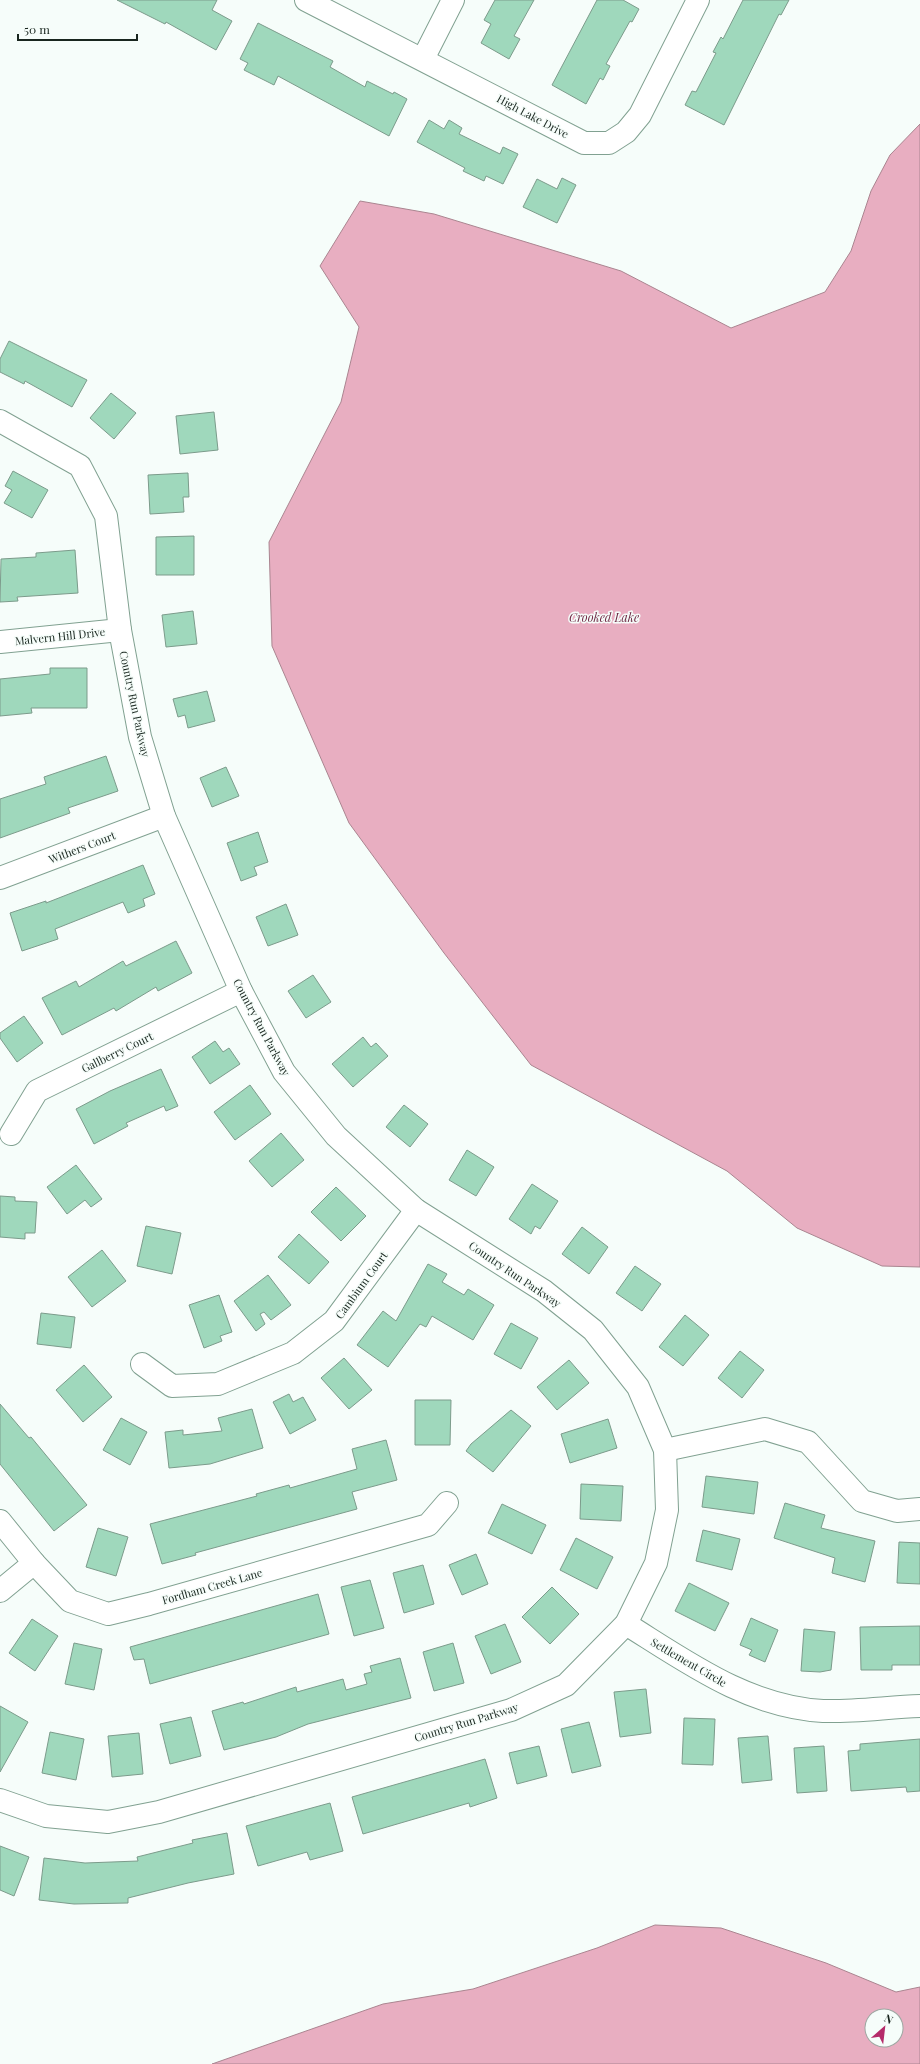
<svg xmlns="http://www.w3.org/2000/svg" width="920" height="2064" font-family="'Playfair Display',serif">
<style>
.water{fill:#e8aec1;stroke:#aa8590;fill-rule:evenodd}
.building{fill:#9fd8bc;stroke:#7c9b8b}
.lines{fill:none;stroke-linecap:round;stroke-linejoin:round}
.minor-casing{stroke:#81a191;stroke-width:24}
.minor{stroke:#fff;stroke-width:22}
.labels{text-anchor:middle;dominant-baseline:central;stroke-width:3;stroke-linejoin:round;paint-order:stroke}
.street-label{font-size:11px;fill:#19261f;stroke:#f6fdfa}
.water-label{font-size:12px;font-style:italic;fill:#702c47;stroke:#f6fdfa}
</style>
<rect width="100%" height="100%" fill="#f6fdfa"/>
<g class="water">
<path d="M920,124V1267L882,1266L797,1228L727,1171L531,1065L444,953L349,823L272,646L269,542L341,402L359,327L320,266L360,201L434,214L621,271L731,328L825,292L851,251L871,191L890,155Z"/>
<path d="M655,1925L721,1928L826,1963L896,1992L920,1987V2064H212L383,2004L473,1989L597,1948ZM872,2016H896V2040H872Z"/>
</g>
<g class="building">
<path d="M117,0H217L212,10L232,21L216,50L166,22L165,24Z"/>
<path d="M495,0H534L514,36L520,39L509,59L481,43L491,24L484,20Z"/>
<path d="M597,0H623L639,9L632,22L630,21L606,64L610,66L603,80L600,78L586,104L552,85Z"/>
<path d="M743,0H789L781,15L779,14L724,125L685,105L692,91L696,92L716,53L713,52L721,37L723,39Z"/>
<path d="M258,23L333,61L330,67L365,87L367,81L393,94L394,92L407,99L389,136L278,76L274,85L244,70L248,63L240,59Z"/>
<path d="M429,120L444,129L449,120L462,128L459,134L500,154L503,147L518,154L503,184L486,176L484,181L463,171L465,168L417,142Z"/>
<path d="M562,178L576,185L557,223L523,207L537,179L557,189Z"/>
<path d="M9,341L87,380L72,407L25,381L24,384L0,372V359Z"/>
<path d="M111,393L136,413L114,439L90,418Z"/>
<path d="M214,412L218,450L180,454L176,416Z"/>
<path d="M13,471L48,490L32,518L4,503L12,490L5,486Z"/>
<path d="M188,473L189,497H183L184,512L150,514L148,475Z"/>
<path d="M194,536V575H156V537Z"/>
<path d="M75,550L78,593L17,597L18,601L0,602L1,559L36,557V553Z"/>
<path d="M193,611L197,644L166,647L162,615Z"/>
<path d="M50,668H87V708H31L32,713L0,716V679L50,674Z"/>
<path d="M207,691L215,721L188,728L185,715L178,717L173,699Z"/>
<path d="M106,756L118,791L68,808L70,813L0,838V799L46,784L44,777Z"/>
<path d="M226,767L239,796L212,807L200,778Z"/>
<path d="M258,832L268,862L254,867L257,875L241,881L227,843Z"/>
<path d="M143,865L155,894L143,899L145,906L128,913L123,902L55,929L58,939L22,951L10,913L46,901V903Z"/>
<path d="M286,904L298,935L268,946L256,917Z"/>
<path d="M176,941L192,973L158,991L156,987L116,1011L114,1008L62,1035L42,998L76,981L79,987L123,961L126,966Z"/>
<path d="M313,975L331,1002L306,1018L288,991Z"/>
<path d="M24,1016L43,1043L17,1062L0,1038V1033Z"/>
<path d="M363,1037L371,1047L376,1043L388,1056L353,1087L332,1064Z"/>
<path d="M215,1041L223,1052L229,1048L240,1064L210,1084L192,1057Z"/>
<path d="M161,1069L178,1106L166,1111L164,1106L126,1123L128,1126L94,1144L76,1109L110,1091Z"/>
<path d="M250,1085L271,1114L235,1140L214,1112Z"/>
<path d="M404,1105L428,1124L410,1147L386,1127Z"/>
<path d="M281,1133L304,1160L272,1187L249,1161Z"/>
<path d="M467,1150L494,1167L476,1196L449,1180Z"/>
<path d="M76,1165L102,1199L91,1207L85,1200L67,1214L47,1187Z"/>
<path d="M532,1184L558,1201L540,1229L535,1226L531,1234L509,1219Z"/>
<path d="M336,1187L366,1216L341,1241L311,1212Z"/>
<path d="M0,1196L15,1197V1201L37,1202L35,1233H25V1239L0,1237Z"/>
<path d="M146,1226L181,1233L172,1274L137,1266Z"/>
<path d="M582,1227L608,1247L589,1274L562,1254Z"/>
<path d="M299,1234L329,1262L309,1284L278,1257Z"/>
<path d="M102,1250L126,1281L92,1307L68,1277Z"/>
<path d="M428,1264L447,1274L442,1282L464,1295L468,1289L494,1305L473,1340L432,1316L426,1327L420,1324L388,1367L357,1345L383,1311L396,1321Z"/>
<path d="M635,1266L661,1284L642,1311L616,1293Z"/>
<path d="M268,1275L291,1305L271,1320L264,1312L260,1314L265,1324L256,1331L234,1301Z"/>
<path d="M219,1295L232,1332L220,1336L222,1341L204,1348L189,1305Z"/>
<path d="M41,1313L75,1317L71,1348L37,1344Z"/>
<path d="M685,1315L709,1335L683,1366L659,1347Z"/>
<path d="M511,1323L538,1338L521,1369L494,1354Z"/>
<path d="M740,1351L764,1370L742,1398L718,1378Z"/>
<path d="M344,1358L372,1390L349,1409L321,1378Z"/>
<path d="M569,1360L589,1383L557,1410L537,1387Z"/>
<path d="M84,1365L112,1397L83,1422L56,1390Z"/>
<path d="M289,1394L293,1402L303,1397L316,1420L290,1434L273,1402Z"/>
<path d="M415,1400H451L450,1445H415Z"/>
<path d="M0,1404L29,1438L31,1437L87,1505L54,1531L0,1464Z"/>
<path d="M252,1409L263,1448L210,1464L169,1468L165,1432L183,1430V1435L222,1431L218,1418Z"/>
<path d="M511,1410L531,1426L493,1472L466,1451L471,1444Z"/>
<path d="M121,1418L147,1432L130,1465L103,1450Z"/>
<path d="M608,1419L617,1448L570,1463L561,1434Z"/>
<path d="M386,1440L397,1480L352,1492L357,1509L195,1553L196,1555L162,1564L150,1524L257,1496L256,1494L289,1485L290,1488L357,1469L352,1449Z"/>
<path d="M706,1476L758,1482L754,1514L702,1507Z"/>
<path d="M581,1484L623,1486L621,1521L580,1519Z"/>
<path d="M785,1503L825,1515L821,1528L875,1541L865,1582L832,1573L835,1558L774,1538Z"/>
<path d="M502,1504L546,1525L532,1554L488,1533Z"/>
<path d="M98,1528L128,1537L116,1576L86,1567Z"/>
<path d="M703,1530L740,1539L732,1570L696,1561Z"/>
<path d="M576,1538L613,1557L597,1589L560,1570Z"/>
<path d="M899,1542L920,1543V1584L897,1583Z"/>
<path d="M476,1554L488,1584L462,1595L449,1565Z"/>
<path d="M423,1565L434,1604L404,1613L393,1573Z"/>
<path d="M370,1580L384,1628L354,1636L341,1587Z"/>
<path d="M689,1583L729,1603L715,1631L675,1611Z"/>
<path d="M552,1587L579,1614L550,1644L522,1617Z"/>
<path d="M318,1594L329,1634L150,1684L144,1659L134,1660L130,1647Z"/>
<path d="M751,1618L778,1630L765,1662L749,1655L752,1650L740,1645Z"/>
<path d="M32,1619L58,1636L35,1671L9,1653Z"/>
<path d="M505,1624L521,1662L491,1674L475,1636Z"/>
<path d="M920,1626V1665H892V1670H861L860,1627Z"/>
<path d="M804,1629L835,1632L831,1670L820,1672L801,1671Z"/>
<path d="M74,1643L102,1649L94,1690L65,1684Z"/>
<path d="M453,1643L464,1683L434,1691L423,1652Z"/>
<path d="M400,1658L411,1698L308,1724L276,1737L224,1750L212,1711L243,1702L244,1704L296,1687L297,1692L343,1679L346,1690L367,1684L364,1674L372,1672L370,1666Z"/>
<path d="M646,1689L651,1733L620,1737L614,1692Z"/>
<path d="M0,1706L28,1722L0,1772Z"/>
<path d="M191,1717L201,1756L170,1764L160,1724Z"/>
<path d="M684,1718L715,1719L713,1765L682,1764Z"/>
<path d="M589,1722L601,1766L572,1773L561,1729Z"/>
<path d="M50,1732L84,1739L76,1780L42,1773Z"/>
<path d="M139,1733L143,1774L112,1777L108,1736Z"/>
<path d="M768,1736L772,1780L742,1783L738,1738Z"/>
<path d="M920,1739V1791L907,1792L906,1787L851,1791L848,1751L860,1750V1744Z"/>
<path d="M539,1746L547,1776L517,1784L509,1753Z"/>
<path d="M824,1746L827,1791L797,1793L794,1748Z"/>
<path d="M485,1759L497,1798L470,1807L469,1803L363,1834L352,1797Z"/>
<path d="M330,1803L343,1851L310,1860L307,1852L258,1866L246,1826Z"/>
<path d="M227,1833L234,1874L188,1883L128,1898V1903L74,1904L39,1900L44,1858L85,1863L138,1861L137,1857L193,1843L192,1840Z"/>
<path d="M0,1846L29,1857L14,1896L0,1890Z"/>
</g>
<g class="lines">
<defs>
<g id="minor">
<path d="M306,0L584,143H609L626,132L640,115L698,0"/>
<path d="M423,59L453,0"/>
<path d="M0,421L80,466L106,516L120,630L140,737L164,816L241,991L284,1072L336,1136L416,1210L544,1291L593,1330L638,1387L665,1450L667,1510L656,1563L626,1624L566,1685L511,1710L159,1812L108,1822L46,1816L0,1800"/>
<path d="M0,642L120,630"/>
<path d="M0,878L164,816"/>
<path d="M11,1134L37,1091L241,991"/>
<path d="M142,1364L172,1386L218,1384L293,1353L334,1321L416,1210"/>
<path d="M665,1450L765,1429L808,1442L862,1501L897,1511L920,1509"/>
<path d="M0,1521L34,1563L70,1601L108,1614L149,1604L428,1525L447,1503"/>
<path d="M0,1591L34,1563"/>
<path d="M626,1624C687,1662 748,1707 823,1711C854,1712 889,1707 920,1706"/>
</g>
</defs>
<use href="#minor" class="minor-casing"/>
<use href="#minor" class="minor"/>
</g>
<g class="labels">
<g class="street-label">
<text transform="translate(533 116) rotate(28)">High Lake Drive</text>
<text transform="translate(60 636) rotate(-6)">Malvern Hill Drive</text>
<text transform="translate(135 704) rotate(78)">Country Run Parkway</text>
<text transform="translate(82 847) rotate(-21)">Withers Court</text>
<text transform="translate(262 1027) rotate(62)">Country Run Parkway</text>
<text transform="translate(117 1052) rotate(-26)">Gallberry Court</text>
<text transform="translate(515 1274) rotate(34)">Country Run Parkway</text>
<text transform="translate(361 1285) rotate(-54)">Cambium Court</text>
<text transform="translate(212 1586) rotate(-16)">Fordham Creek Lane</text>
<text transform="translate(689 1662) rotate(30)">Settlement Circle</text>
<text transform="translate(466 1722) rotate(-17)">Country Run Parkway</text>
</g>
<g class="water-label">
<text x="604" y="617">Crooked Lake</text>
</g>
</g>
<g transform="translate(884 2028) rotate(28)"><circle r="19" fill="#f6fdfa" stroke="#9ea7a2"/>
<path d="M0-3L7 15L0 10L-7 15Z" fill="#b52b6a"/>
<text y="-6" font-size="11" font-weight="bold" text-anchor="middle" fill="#19261f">N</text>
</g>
<path d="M18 34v6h119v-6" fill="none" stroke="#19261f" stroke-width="2"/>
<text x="24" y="34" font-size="12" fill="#19261f" stroke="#f6fdfa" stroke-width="3" paint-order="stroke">50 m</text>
</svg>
